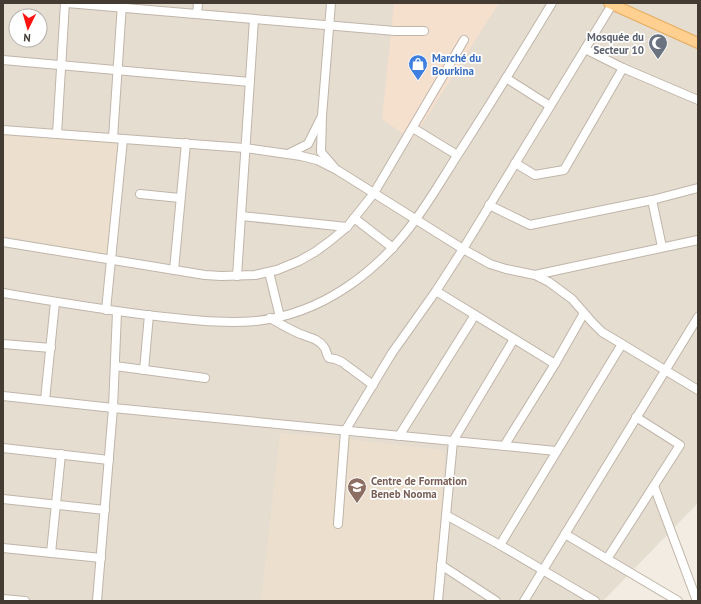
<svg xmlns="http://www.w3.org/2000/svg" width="701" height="604" font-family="'PT Sans',sans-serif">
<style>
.residential{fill:#e6ddd1;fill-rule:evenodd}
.commercial{fill:#f5dfcd}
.education{fill:#ecdfcd}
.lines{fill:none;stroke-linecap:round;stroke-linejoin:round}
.minor-casing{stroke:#c0b5a9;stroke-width:10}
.major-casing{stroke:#e5ab5e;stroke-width:12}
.minor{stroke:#fff;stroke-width:8}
.major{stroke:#ffd08f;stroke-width:10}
.labels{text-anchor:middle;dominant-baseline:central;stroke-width:3.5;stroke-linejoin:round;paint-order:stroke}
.worship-label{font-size:11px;font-weight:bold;fill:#5b616d;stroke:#fff;text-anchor:end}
.shop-label{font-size:11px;font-weight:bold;fill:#366cbe;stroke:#fff;text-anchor:start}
.education-label{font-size:11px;font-weight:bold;fill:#785e54;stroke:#fff;text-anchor:start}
</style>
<rect width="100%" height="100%" fill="#f2ece3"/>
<path class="residential" d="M3,3H698V503L603,601H3ZM16,16H40V40H16Z"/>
<path class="commercial" d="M394,3H499L412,140L382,119Z"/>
<g class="education">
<path d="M3,135L118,143L107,255L3,236Z"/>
<path d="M280,433L345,439L442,450L445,455L438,553L432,601H261Z"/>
</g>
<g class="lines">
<defs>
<g id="minor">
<path d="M67,3L395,31H424"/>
<path d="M331,3L322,116L321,152L334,167"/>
<path d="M197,14L198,3"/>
<path d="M585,49L623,68L698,100"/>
<path d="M3,60L250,82"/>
<path d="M506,78L550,106"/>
<path d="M413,128L457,155"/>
<path d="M3,130L245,148L301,156L317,160L337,170L463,249L490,264L506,269L535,275L549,282L572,299L592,322L602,332L698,390"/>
<path d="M57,134L65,3"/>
<path d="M113,138L122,4"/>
<path d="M288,154L308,144L321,118"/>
<path d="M515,163L535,175L564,170L623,68"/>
<path d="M140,194L180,198"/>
<path d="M652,200L662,247"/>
<path d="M489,205L530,225L652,200L698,188"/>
<path d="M241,216L347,227"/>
<path d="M354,218L393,248"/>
<path d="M3,242L205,275L221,276L255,275L277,270L299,261L315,252L330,241L347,227L374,193L464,40"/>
<path d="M174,270L186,143"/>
<path d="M269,272L280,317"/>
<path d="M535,275L698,240"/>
<path d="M237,276L254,19"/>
<path d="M436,291L555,364"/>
<path d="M3,293C57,302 110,311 164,317C195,320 225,324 256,321C322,314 378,272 416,219C433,196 448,169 464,145C494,98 523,51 552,3"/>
<path d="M106,310L123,139"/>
<path d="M270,318C279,323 287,328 296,332C305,337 317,337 324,347C327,350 326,355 329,358L335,359L342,362L373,385"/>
<path d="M3,344L51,348"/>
<path d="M115,366L205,378"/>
<path d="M144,370L149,315"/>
<path d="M3,396L113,408L556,451"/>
<path d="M45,400L55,302"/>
<path d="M399,436L475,315"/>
<path d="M504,446L555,364L584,313"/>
<path d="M3,448L109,460"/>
<path d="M654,486L697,601"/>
<path d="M3,499L105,510"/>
<path d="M446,515L500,545L595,601"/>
<path d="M338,524L345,431L392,353L436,291L463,249L613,3"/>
<path d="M565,534L678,601"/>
<path d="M500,545L622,344"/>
<path d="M3,548L101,558"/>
<path d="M51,553L61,454"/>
<path d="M607,559L680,445L636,417"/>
<path d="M441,565L496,601"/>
<path d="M3,599L25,601"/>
<path d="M97,601L113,408L117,312"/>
<path d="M438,601L453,441L514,339"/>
<path d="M524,601L698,317"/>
</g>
<path id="major" d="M609,3L698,43"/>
</defs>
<use href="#minor" class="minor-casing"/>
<use href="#major" class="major-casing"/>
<use href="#minor" class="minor"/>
<use href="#major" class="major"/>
</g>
<defs>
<symbol id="mosque-pin" viewBox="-11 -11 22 30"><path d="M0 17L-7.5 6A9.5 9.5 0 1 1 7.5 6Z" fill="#6b7280" stroke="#fff"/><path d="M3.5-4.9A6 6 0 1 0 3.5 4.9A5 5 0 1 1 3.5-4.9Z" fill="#fff"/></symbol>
<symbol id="shop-pin" viewBox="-11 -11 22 30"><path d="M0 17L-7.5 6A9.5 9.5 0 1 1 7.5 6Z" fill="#3f7fe0" stroke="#fff"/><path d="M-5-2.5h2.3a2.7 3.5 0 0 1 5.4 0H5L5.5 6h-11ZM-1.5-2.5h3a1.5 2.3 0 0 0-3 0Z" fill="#fff"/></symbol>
<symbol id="school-pin" viewBox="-11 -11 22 30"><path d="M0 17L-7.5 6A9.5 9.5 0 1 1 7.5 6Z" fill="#8d6e63" stroke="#fff"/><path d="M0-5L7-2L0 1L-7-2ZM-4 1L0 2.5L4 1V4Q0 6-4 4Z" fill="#fff"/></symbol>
</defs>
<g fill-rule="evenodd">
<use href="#mosque-pin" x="647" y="32" width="22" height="30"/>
<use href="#shop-pin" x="407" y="53" width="22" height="30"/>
<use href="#school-pin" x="346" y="476" width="22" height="30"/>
</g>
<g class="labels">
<g class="worship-label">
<text x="644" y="37">Mosquée du<tspan x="644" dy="13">Secteur 10</tspan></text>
</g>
<g class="shop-label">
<text x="432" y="58">Marché du<tspan x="432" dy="13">Bourkina</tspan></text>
</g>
<g class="education-label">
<text x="371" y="481">Centre de Formation<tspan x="371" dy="13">Beneb Nooma</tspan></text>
</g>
</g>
<rect width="701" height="604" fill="none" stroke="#443b33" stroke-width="8"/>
<g transform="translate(28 28) rotate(185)"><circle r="19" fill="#ffffff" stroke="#b4b1ad"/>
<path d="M0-3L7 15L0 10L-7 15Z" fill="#fd130f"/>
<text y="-6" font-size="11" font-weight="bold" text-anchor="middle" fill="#443b33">N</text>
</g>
</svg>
